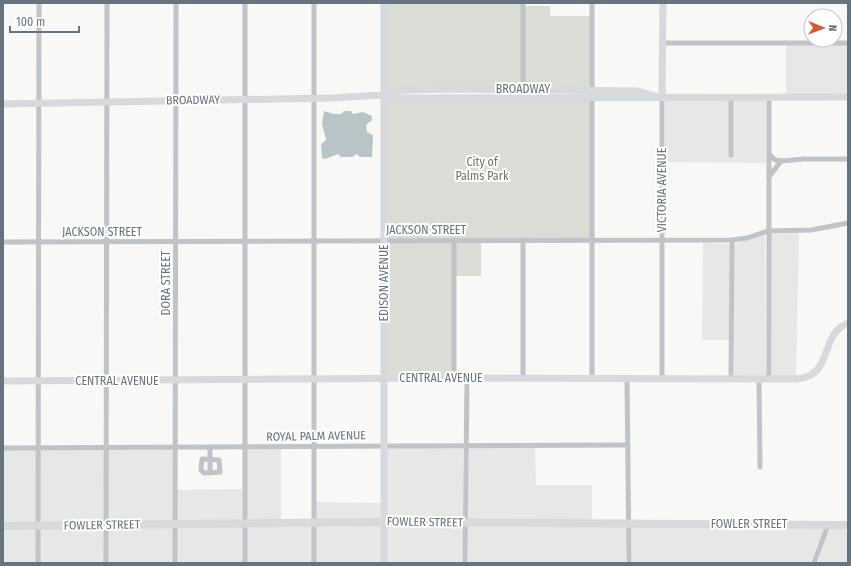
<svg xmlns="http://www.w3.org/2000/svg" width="851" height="566" font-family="'Fira Sans Condensed',sans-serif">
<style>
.built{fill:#e6e7e7}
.green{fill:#d9ddd6}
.water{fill:#b9c4c8}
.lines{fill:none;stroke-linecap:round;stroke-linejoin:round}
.street{stroke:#c0c4c7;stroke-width:5}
.secondary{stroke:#d6dadd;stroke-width:7}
.primary{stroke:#d6dadd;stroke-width:8}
.labels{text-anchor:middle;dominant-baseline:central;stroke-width:4;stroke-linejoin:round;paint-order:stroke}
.street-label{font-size:12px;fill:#66747f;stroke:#fff}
.park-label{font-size:12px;fill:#687764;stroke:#fff}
</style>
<rect width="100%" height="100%" fill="#f8f8f6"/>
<g class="built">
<path d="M786,45H848V94L786,95Z"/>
<path d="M665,100H766V163L665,162Z"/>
<path d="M799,233L796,376H772L771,234Z"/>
<path d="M765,235L767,376H734V244Z"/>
<path d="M703,243L729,244V340H702Z"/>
<path d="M463,447V521L387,519L386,448Z"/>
<path d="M469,447H535L536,485H592V521H468Z"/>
<path d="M244,448H281V520L313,519L314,502L381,503V519L3,524V450L176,449L175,490L243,489Z"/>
<path d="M381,524V563H3V528Z"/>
<path d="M387,524L463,525V563H387Z"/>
<path d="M468,525L626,527V563H468Z"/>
<path d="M631,526L825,527L811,563H632Z"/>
<path d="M830,527H848V563H817Z"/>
</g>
<g class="green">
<path d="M386,3H522V6H550V16H592L591,88L384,94Z"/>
<path d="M384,96L591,98V239H385Z"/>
<path d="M385,241H453V376L385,378Z"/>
<rect x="455" y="241" width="26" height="35"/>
</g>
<path class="water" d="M324,111L334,114H341L344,111H351L353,114L363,112L372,116V120L366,125L367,132L373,135L372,157H360L357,154L352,157H341L338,154L325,159L322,158L321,144L324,142L326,139L322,124Z"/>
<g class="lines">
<g class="street">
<path d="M523,3V92"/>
<path d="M663,43H848"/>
<path d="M731,98V155"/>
<path d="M769,98V379"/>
<path d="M769,154L775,160L781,161L804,159H848"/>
<path d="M769,177L781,161"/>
<path d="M3,242L732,240L747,238L768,231L811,230L848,223"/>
<path d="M454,378V240"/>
<path d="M523,378V240"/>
<path d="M592,378V3"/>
<path d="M627,378L629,563"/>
<path d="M662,378V98"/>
<path d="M731,378L732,240"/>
<path d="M759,379L760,467"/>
<path d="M3,448L628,445"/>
<path d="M202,459L219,460L220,472L204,473L201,470Z"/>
<path d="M210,473V447"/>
<path d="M38,563L39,3"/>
<path d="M106,563L107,3"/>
<path d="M175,563L176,3"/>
<path d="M245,563V3"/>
<path d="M314,563V3"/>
<path d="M465,563L467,378"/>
<path d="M814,563L828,525"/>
</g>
<g class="secondary">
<path d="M387,96L400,98L848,97"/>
<path d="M662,98L663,3"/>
<path d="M3,104L331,98L383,95L405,90L450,89L638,91L662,98"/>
<path d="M3,381L454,378L796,379C835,376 818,335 848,323"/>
<path d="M384,563C385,376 383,190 384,3"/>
</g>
<path class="primary" d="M3,526L384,522L848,525"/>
</g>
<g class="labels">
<g class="street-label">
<text x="523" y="89">BROADWAY</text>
<text transform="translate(193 100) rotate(-1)">BROADWAY</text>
<text transform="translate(662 190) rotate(-90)">VICTORIA AVENUE</text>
<text x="426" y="230">JACKSON STREET</text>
<text x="102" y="232">JACKSON STREET</text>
<text transform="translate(166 283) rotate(-90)">DORA STREET</text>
<text transform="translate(384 283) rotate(-90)">EDISON AVENUE</text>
<text x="441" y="378">CENTRAL AVENUE</text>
<text x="117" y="381">CENTRAL AVENUE</text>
<text transform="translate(316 436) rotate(-1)">ROYAL PALM AVENUE</text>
<text transform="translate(425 522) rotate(1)">FOWLER STREET</text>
<text x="749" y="524">FOWLER STREET</text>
<text transform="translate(102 525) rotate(-1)">FOWLER STREET</text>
</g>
<g class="park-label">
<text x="482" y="162">City of<tspan x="482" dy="14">Palms Park</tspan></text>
</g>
</g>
<rect width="851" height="566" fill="none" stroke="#66747f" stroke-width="8"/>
<g transform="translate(823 28) rotate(91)"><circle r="19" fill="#ffffff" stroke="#c2c7cc"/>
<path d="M0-3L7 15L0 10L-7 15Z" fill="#d55b39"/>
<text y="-6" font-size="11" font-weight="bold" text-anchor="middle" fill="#66747f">N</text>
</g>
<path d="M10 26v6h69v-6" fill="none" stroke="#66747f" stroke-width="2"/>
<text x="16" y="26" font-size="12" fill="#66747f" stroke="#ffffff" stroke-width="3" paint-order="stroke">100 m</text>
</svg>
